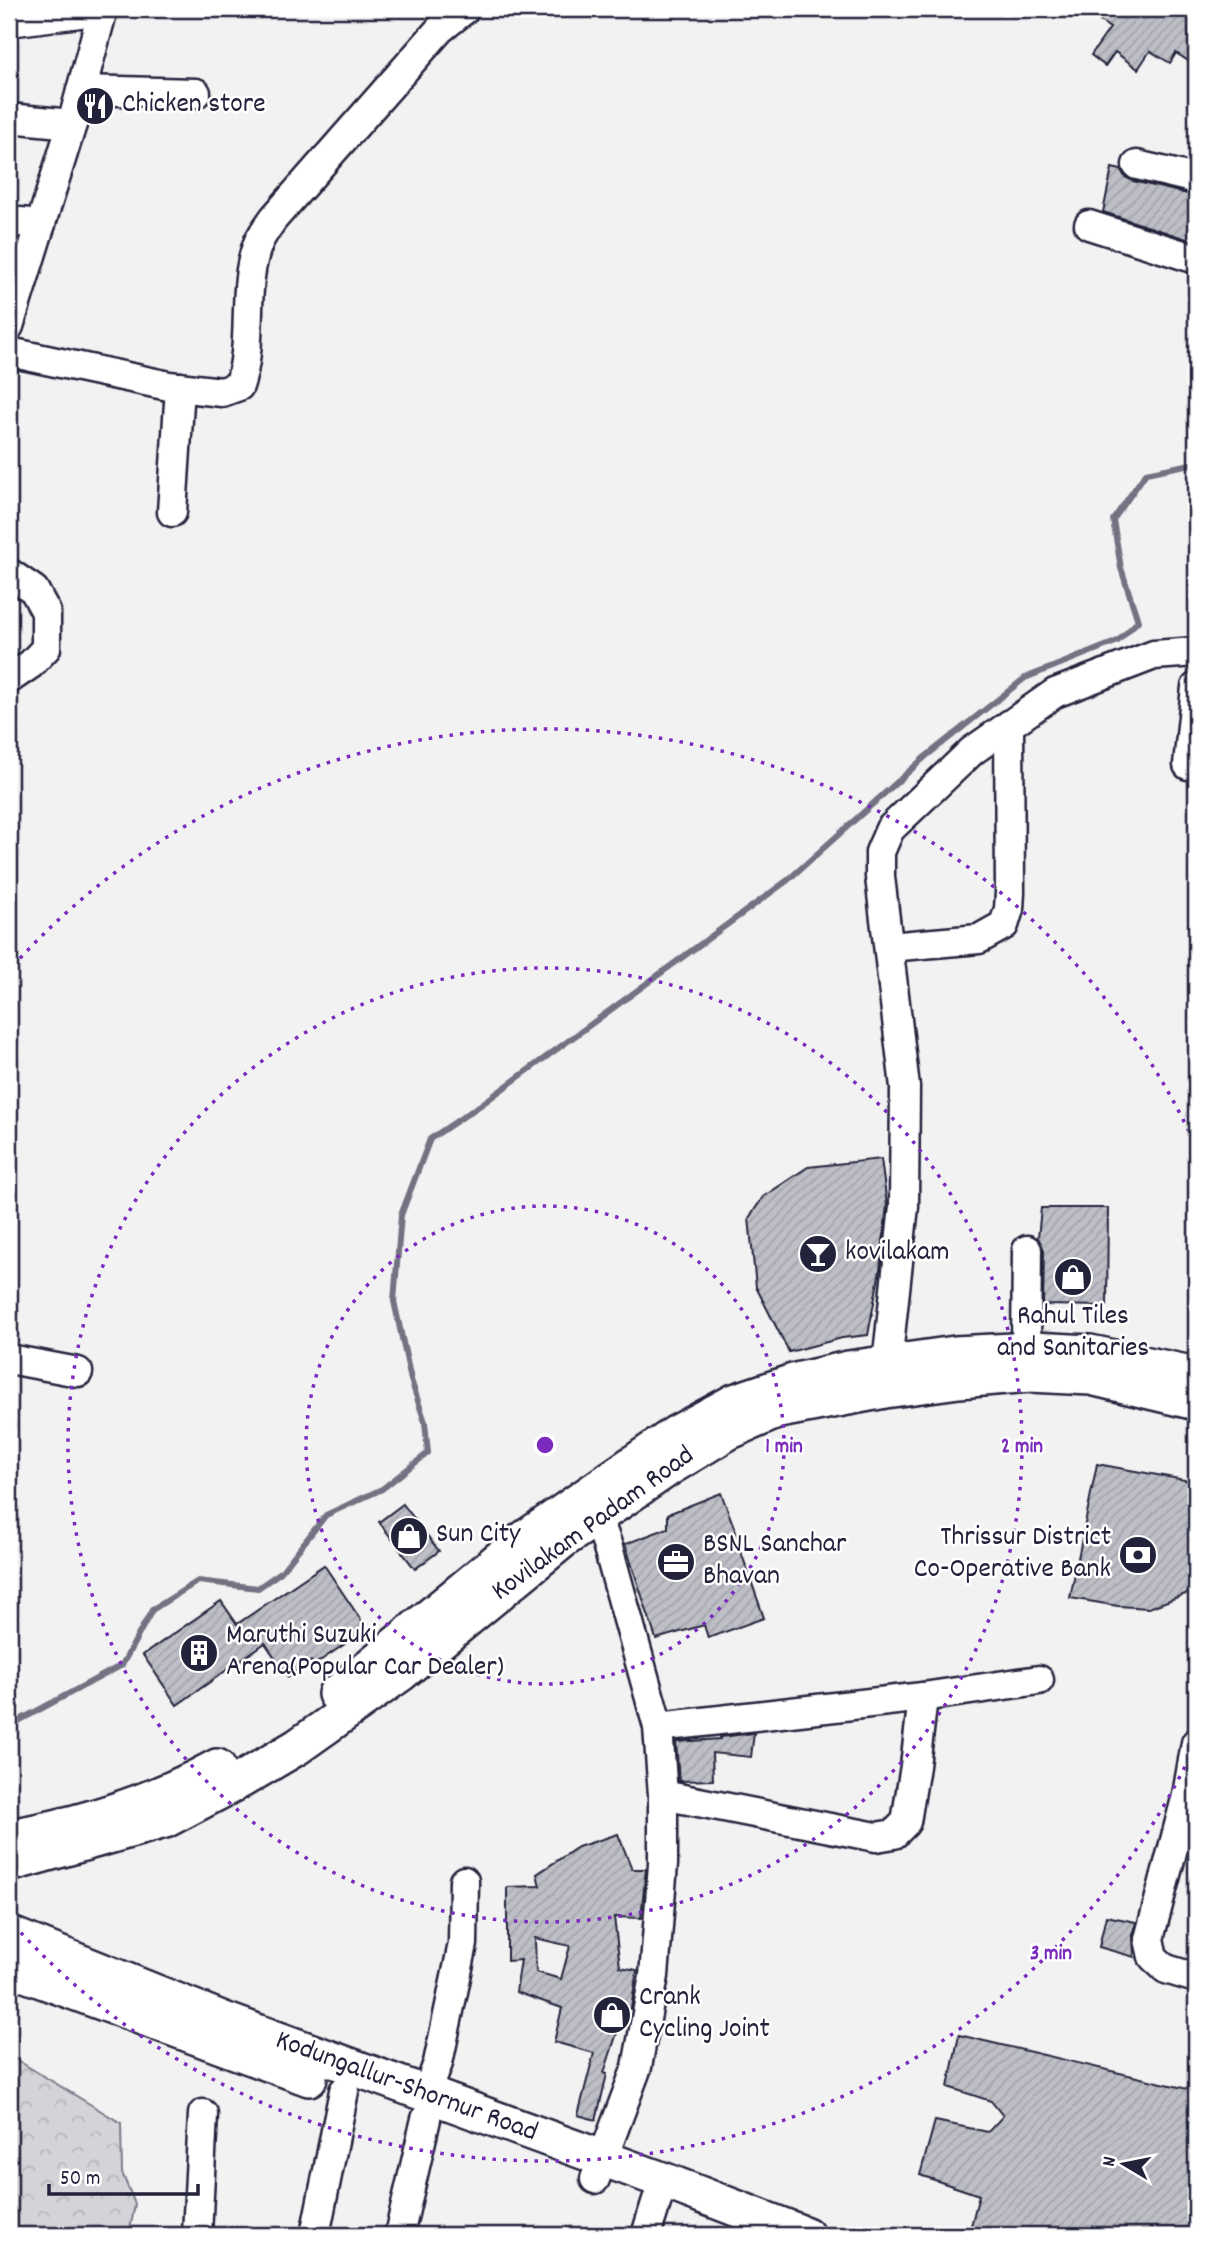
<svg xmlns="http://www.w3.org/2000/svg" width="1205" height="2244" font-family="Dekko,sans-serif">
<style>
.forest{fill:url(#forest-crowns);stroke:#7a7a8a;stroke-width:2}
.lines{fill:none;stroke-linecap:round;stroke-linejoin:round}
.stream{stroke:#727282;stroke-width:6}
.building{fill:url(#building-hatch);stroke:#22223b;stroke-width:2;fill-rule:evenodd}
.minor-casing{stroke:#22223b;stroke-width:33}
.major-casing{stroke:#22223b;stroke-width:40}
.minor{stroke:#fff;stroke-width:28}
.major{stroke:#fff;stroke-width:35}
.ring{fill:none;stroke:#7b2cbf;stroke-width:3.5;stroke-dasharray:3.5 7}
.labels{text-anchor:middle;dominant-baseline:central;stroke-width:5;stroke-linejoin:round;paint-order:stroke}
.poi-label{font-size:28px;fill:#22223b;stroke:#fff;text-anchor:start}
.street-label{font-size:28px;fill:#22223b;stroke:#fff}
.centre{fill:#7b2cbf;stroke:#fff;stroke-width:3.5}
.ring-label{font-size:21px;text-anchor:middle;font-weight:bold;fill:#7b2cbf;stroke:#fff;stroke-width:5;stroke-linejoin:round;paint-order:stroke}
</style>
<defs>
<pattern id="forest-crowns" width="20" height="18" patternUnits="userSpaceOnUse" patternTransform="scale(1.75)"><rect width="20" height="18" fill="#d3d3d8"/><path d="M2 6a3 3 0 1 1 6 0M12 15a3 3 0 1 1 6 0" fill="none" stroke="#b5b5ba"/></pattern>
<pattern id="building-hatch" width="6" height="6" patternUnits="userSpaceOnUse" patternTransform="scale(1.75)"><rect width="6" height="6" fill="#bebec6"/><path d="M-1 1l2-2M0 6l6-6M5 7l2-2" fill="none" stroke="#a3a3ab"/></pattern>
</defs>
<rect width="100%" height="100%" fill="#f2f2f3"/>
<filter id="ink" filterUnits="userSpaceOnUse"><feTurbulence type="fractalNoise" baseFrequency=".0143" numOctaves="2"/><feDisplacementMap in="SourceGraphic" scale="14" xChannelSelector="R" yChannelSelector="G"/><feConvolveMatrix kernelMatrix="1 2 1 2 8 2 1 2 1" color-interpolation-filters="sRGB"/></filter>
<g filter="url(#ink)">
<path class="forest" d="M12,2057L121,2123L122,2173L135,2204L129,2235H9V2064Z"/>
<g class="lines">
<path class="stream" d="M9,1726L122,1665L152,1610L198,1581L258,1588L281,1572L326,1515L382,1489L428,1453L425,1422L411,1380L394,1301L401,1215L430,1139L482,1104L788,880L925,757L1025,678L1118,641L1138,621L1121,568L1113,520L1146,473L1196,463"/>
</g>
<g class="building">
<path d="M1083,9H1188L1196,14V52L1190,62L1176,53L1170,63L1150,51L1138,69L1115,52L1105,66L1091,55L1110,28Z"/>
<path d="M1112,168L1121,170L1125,177L1133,181L1196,196V242L1103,212Z"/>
<path d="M881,1159L887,1205L880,1270L868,1335L842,1338L789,1352L756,1287L749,1218L763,1197L808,1167Z"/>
<path d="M1041,1208H1108L1107,1306L1043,1305L1044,1250L1038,1238Z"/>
<path d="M1097,1464L1196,1482V1590L1149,1608L1118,1606L1070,1598Z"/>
<path d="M721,1493L742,1548L740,1549L764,1618L708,1638L704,1625L656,1639L625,1544L668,1528V1514Z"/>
<path d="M403,1504L439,1551L415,1569L379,1522Z"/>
<path d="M324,1565L367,1629L314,1665L311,1661L288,1677L265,1643L177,1705L143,1655L221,1601L237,1624Z"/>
<path d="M754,1733L751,1757L712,1753L713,1780L679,1781L676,1742L720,1739V1737Z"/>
<path d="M618,1834L632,1869H646L641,1918L614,1917L620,1967L637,1970L631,2009L625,2008L604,2073L607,2074L596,2120L578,2115L594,2053L554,2042L562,2008L516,1992L521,1960L507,1961V1887L540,1886L537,1874L578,1847ZM535,1938L570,1946L561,1979L536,1972Z"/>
<path d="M1106,1916L1136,1922L1133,1935L1134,1957L1099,1947Z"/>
<path d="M959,2035L1196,2091V2235H1004L971,2226L979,2195L920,2175L935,2121L988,2132L1003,2116L991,2101L948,2087Z"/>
</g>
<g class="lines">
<defs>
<g id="minor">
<path d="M9,22L103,10"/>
<path d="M81,90L196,93"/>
<path d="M9,118L72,124"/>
<path d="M1137,165L1196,179"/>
<path d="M9,221L41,224"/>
<path d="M1089,225L1196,259"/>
<path d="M9,326L72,124L103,9"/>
<path d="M9,352L169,386L222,392L239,386C255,341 240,286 259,241C263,233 269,225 274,218L440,29L465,9"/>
<path d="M172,512L180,387"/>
<path d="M9,573L34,590L46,612V648L31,664L9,679"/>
<path d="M1188,765L1196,687"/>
<path d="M889,947L979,939L1004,925L1009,909L1010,892L1009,725"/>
<path d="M1026,1351L1027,1250"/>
<path d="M9,1359L78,1372"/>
<path d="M885,1383L904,1206L905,1087L880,877V852L890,829L972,751L1055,693L1154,655L1196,652"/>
<path d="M587,1502L597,1516L607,1544L658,1727L663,1795V1864L654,1976L637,2067L595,2179"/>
<path d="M923,1697L1039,1680"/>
<path d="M658,1727L923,1697L915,1766L906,1822L894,1834L876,1837L663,1795"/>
<path d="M1196,1743L1187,1795L1196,1797"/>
<path d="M1187,1795L1149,1939L1153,1957L1166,1969L1196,1978"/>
<path d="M426,2096L438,2063L463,1944L464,1881"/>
<path d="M197,2235L203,2114"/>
<path d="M315,2235L344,2091"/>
<path d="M399,2235L426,2119"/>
<path d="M646,2235L657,2200"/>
</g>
<g id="major">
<path d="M336,1694L520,1542L677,1433L734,1402L796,1381L848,1369L955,1354L1033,1350L1090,1353L1196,1375"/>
<path d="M9,1837C81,1825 153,1802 217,1767"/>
<path d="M9,1864L165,1820L241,1780L297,1747L400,1674L563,1540L670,1467L728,1432L779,1410L885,1390L959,1380L1030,1374L1091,1377L1196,1402"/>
<path d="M9,1934L224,2020L665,2181L806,2235"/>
<path d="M9,1968L309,2078"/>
</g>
</defs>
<use href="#minor" class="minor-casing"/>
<use href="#major" class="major-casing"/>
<use href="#minor" class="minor"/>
<use href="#major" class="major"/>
</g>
</g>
<g class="ring">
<circle cx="545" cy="1445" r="239"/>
<circle cx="545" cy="1445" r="477"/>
<path d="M1194 1748A716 716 0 0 1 13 1924M13 966A716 716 0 0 1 1194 1142"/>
</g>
<defs>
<symbol id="restaurant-disc" viewBox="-11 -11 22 22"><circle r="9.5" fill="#22223b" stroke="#fff"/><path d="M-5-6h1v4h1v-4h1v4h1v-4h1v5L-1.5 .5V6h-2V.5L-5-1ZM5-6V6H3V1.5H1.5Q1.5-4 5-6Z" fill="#fff"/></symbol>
<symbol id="bar-disc" viewBox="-11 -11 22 22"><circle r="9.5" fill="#22223b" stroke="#fff"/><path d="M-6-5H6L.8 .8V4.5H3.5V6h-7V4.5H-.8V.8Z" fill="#fff"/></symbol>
<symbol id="shop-disc" viewBox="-11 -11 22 22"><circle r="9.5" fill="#22223b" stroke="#fff"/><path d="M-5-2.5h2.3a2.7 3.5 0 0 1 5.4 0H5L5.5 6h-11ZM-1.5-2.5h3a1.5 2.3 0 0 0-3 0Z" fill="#fff"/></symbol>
<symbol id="bank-disc" viewBox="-11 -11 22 22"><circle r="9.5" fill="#22223b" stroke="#fff"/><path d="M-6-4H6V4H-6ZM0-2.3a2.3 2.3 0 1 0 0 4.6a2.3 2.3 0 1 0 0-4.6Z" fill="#fff"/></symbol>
<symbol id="office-disc" viewBox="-11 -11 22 22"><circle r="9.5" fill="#22223b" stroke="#fff"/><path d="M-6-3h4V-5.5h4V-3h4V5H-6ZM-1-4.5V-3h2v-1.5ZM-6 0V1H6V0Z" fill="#fff"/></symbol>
<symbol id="building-disc" viewBox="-11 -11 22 22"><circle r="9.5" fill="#22223b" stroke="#fff"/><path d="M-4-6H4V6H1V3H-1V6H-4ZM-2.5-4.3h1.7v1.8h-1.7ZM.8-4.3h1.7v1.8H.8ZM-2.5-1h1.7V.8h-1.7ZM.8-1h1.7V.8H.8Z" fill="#fff"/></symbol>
</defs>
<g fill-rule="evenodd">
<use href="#restaurant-disc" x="73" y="84" width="44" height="44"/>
<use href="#bar-disc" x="796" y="1232" width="44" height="44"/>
<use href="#shop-disc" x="1051" y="1255" width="44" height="44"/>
<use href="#shop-disc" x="387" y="1514" width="44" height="44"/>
<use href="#bank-disc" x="1116" y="1533" width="44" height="44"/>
<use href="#office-disc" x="654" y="1540" width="44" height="44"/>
<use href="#building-disc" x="177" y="1631" width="44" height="44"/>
<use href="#shop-disc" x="590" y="1993" width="44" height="44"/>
</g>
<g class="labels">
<g class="poi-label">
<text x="122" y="106">Chicken store</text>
<text x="845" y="1254">kovilakam</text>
<text x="1073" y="1318" text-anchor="middle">Rahul Tiles<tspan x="1073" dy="32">and Sanitaries</tspan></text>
<text x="436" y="1536">Sun City</text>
<text x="1111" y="1539" text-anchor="end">Thrissur District<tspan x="1111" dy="32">Co-Operative Bank</tspan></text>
<text x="703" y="1546">BSNL Sanchar<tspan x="703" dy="32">Bhavan</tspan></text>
<text x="226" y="1637">Maruthi Suzuki<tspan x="226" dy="32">Arena(Popular Car Dealer)</tspan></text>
<text x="639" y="1999">Crank<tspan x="639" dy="32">Cycling Joint</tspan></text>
</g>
<g class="street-label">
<text transform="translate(594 1525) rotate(-36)">Kovilakam Padam Road</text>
<text transform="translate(406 2088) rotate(20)">Kodungallur-Shornur Road</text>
</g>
</g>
<circle cx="545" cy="1445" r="10" class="centre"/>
<g class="ring-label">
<text x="784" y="1452">1 min</text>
<text x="1022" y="1452">2 min</text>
<text x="1051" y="1959">3 min</text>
</g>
<rect width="1205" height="2244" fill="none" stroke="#fff" stroke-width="35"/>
<rect x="18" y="18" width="1170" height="2209" fill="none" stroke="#22223b" stroke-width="2.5" filter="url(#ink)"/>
<g transform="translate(1124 2164) rotate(280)" stroke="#ffffff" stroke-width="5" paint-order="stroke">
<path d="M0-5L12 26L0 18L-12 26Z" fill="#22223b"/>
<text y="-10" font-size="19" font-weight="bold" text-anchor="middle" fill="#22223b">N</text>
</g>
<path d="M49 2184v10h149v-10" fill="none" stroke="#22223b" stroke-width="3.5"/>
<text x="60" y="2184" font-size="21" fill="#22223b" stroke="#ffffff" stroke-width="5" paint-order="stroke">50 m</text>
</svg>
